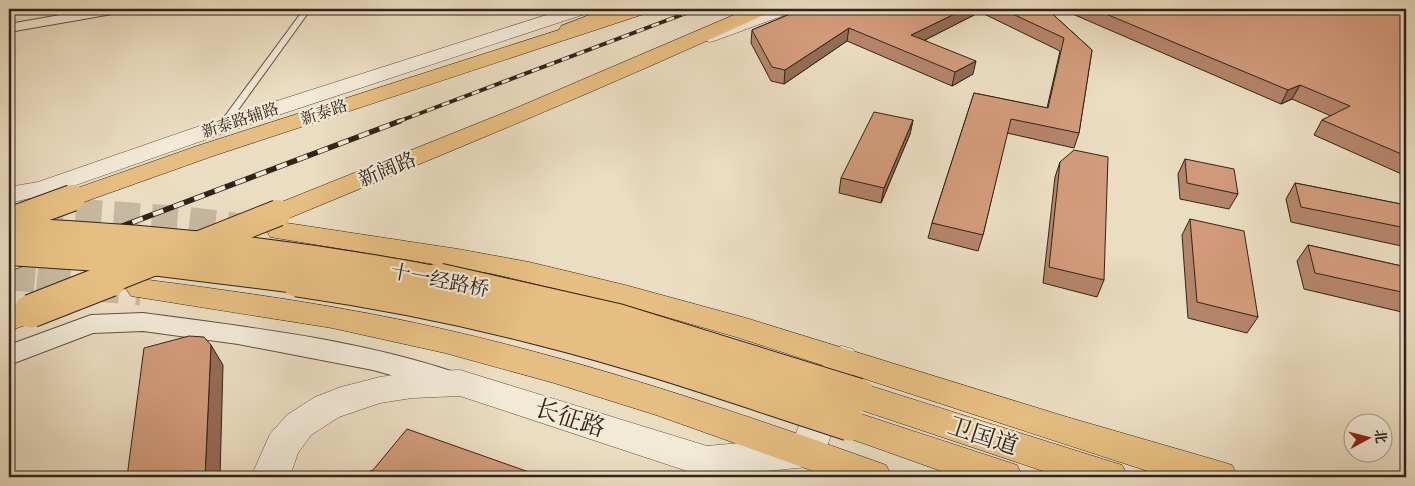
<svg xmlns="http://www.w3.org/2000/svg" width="1415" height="486" font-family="'IM FELL Great Primer','Noto Serif SC',serif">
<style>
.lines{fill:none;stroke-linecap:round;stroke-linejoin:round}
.primary-tunnel-far1{stroke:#c6b8a0;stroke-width:26;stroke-dasharray:26 12;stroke-linecap:butt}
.primary-tunnel{stroke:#c6b8a0;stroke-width:33;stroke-dasharray:33 17;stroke-linecap:butt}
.service-casing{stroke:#5f5242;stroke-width:2}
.minor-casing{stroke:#5f5242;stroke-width:2}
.tertiary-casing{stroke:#5f5242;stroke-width:1}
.primary-casing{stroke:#302318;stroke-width:1}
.trunk-casing{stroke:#302318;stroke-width:1}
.service{fill:#f2e9d7;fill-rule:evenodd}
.minor{fill:#f2e9d7;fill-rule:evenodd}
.tertiary{fill:#f2e9d7;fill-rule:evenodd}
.primary{fill:#e6be81;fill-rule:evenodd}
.trunk{fill:#e6be81;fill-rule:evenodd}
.rail-far1-casing{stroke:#302318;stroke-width:4}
.rail-casing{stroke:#302318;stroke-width:5.5}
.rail-far1{stroke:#f2e9d7;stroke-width:2.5;stroke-dasharray:8;stroke-linecap:butt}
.rail{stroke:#f2e9d7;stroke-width:4;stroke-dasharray:11;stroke-linecap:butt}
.primary-bridge-far1-casing{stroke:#302318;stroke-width:28;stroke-linecap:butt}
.primary-bridge-casing{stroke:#302318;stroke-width:35;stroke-linecap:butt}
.trunk-bridge-far1-casing{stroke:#302318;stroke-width:28;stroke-linecap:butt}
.trunk-bridge-casing{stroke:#302318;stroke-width:35;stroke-linecap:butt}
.primary-bridge-far1{stroke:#e6be81;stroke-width:26}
.primary-bridge{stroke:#e6be81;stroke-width:33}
.trunk-bridge-far1{stroke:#e6be81;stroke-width:26}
.trunk-bridge{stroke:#e6be81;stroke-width:33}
.wall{fill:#b5856a;stroke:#302318}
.shaded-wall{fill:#936c56;stroke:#302318}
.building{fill:#d29b7b;stroke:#302318}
.labels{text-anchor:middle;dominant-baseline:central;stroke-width:4.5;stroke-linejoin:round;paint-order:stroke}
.far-street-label{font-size:16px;fill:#302318;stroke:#f2e9d7}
.street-label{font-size:20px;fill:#302318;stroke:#f2e9d7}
.near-street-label{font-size:24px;fill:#302318;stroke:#f2e9d7}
</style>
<rect width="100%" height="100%" fill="#ebddc2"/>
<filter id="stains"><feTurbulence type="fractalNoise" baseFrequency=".004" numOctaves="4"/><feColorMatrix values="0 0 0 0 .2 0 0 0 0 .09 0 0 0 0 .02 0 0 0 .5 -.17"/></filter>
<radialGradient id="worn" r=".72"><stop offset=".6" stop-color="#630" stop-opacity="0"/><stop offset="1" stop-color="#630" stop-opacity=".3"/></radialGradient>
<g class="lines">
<g class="primary-tunnel-far1">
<path d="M38,209L181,219L254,228"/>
<path d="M9,277L51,281"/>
</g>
<path class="primary-tunnel" d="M37,280L141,289"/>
<defs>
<path id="service" d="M304,9H311L225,128H219V124Z"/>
<g id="minor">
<path d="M94,9H125L123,12L118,13L9,32V24Z"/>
<path d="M143,313C247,327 354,339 454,372L458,379L454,386L444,390L373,370L238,344L143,331L93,333L9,365V345L91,315Z"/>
</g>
<g id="tertiary">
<path d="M565,9H591L588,13L230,131L53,193L9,203V187L38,182L214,121Z"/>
<path d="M768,9H793L790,13L717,40L710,42L703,40L701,36L703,32Z"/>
<path d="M842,346L853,349L858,358L825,452L820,463L807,467L705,477L460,396L412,398L380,403L339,417L311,435L298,453L292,470V477H254V470L270,434L287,415L315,397L341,387L380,377L412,372L460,370L707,446L794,438L826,358L831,349Z"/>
</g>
<g id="primary">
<path d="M605,9H629L626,13L575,34L568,36L561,34L559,30L561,26Z"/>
<path d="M280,222L458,249L529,262L625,285L746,318L1067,417L1219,461L1232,465L1238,477H1166L736,337L625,305L494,274L270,237L267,231L270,225Z"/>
<path d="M141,279C242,292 343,306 443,329C593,363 741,413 886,465L892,477H830L656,415L554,383L445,353L332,328L131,296L126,289L131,282Z"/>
<path d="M858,382L1109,461L1122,465L1128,477H1061L846,405L841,395L846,385Z"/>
<path d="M849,410L1017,465L1023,477H958L837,434L831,424L837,414Z"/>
</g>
<g id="trunk">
<path d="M624,9H650L647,13L213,156L81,203L72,206L63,203L59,198L63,193L197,146Z"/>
<path d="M748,9H771L768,13C610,86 449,152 287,219L278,221L269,219L265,213L269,207L516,108Z"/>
<path d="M31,300L42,303L46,311L42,319L9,331V308Z"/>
</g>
</defs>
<use href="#service" class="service-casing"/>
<use href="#minor" class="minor-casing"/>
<use href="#tertiary" class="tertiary-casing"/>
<use href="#primary" class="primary-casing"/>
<use href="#trunk" class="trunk-casing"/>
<use href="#service" class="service"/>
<use href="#minor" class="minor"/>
<use href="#tertiary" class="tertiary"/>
<use href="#primary" class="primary"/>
<use href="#trunk" class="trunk"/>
<defs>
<path id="rail-far1" d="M397,122L697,9"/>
<path id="rail" d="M9,269L400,121"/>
</defs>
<use href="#rail-far1" class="rail-far1-casing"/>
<use href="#rail" class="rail-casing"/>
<use href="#rail-far1" class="rail-far1"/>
<use href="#rail" class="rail"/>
<defs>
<g id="primary-bridge-far1">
<path d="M9,231C156,237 301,253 445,281"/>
<path d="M9,252L144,261L305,281"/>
</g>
<g id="primary-bridge">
<path d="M297,280C380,292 461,308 542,329C646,355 747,391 849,424"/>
<path d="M439,280L616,320L858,395"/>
</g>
<g id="trunk-bridge-far1">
<path d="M9,221L72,198"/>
<path d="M107,281L278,213"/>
</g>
<path id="trunk-bridge" d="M31,311L110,280"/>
</defs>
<use href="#primary-bridge-far1" class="primary-bridge-far1-casing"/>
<use href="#primary-bridge" class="primary-bridge-casing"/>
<use href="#trunk-bridge-far1" class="trunk-bridge-far1-casing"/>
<use href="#trunk-bridge" class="trunk-bridge-casing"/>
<use href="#primary-bridge-far1" class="primary-bridge-far1"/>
<use href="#primary-bridge" class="primary-bridge"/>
<use href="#trunk-bridge-far1" class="trunk-bridge-far1"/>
<use href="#trunk-bridge" class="trunk-bridge"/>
</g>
<g class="wall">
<path d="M802,9H1047L1092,50L1079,133L1074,148L1007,133L983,235L978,251L928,238L932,223L974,93L1047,108L1060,51L980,12L925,40L973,74L952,86L847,41L784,84L771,81L751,43L752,30Z"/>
<path d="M1061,9H1406V176L1314,135L1322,120L1331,116L1292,99L1281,104Z"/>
<path d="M913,120L910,134L881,203L839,193L841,178Z"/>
<path d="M1185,159L1238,194L1229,209L1180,199L1178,174Z"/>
<path d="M1060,162L1104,280L1097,297L1043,283L1055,177Z"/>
<path d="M1295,183L1406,205V247L1291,222L1286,199Z"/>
<path d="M1190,219L1258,317L1247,333L1188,318L1182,235Z"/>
<path d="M1308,245L1406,267V313L1304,289L1297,261Z"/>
</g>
<g class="shaded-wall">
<path d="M965,9H981L980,12L909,48L911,35Z"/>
<path d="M849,28L847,41L784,84L785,70Z"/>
<path d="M976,61L973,74L952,86L955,72Z"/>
<path d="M1300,85L1292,99L1281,104L1288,90Z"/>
<path d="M913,120L910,134L881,203L884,188Z"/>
<path d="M211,345L223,365L220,477H205Z"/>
</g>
<g class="building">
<path d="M802,9H965L911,35L976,61L955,72L849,28L785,70L772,67L752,30Z"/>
<path d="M1002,9H1047L1092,50L1079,133L1011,119L983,235L932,223L974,93L1048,108L1064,38Z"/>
<path d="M1094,9H1406V156L1322,120L1350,106L1300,85L1288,90Z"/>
<path d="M874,112L913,120L884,188L841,178Z"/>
<path d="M1074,150L1108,157L1104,280L1049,267L1060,162Z"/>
<path d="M1185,159L1234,169L1238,194L1187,183Z"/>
<path d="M1295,183L1406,205V228L1301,207Z"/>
<path d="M1190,219L1244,231L1258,317L1197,302Z"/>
<path d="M1308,245L1406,267V293L1315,273Z"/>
<path d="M189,336L204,337L211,345L205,477H127L144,348Z"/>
<path d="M407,429L543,477H354L373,470Z"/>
</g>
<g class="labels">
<g class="far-street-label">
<text transform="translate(324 112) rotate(-18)">新泰路</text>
<text transform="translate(240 120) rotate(-18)">新泰路辅路</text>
</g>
<g class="street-label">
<text transform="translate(387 169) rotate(-22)">新阔路</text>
<text transform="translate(440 280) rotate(11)">十一经路桥</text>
</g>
<g class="near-street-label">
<text transform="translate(570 418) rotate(18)">长征路</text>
<text transform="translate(983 436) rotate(18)">卫国道</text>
</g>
</g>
<rect width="1415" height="486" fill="none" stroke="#ebddc2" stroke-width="30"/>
<rect x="10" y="10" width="1395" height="466" fill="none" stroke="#302318" stroke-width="2.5"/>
<rect x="15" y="15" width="1385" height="456" fill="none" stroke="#302318"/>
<g transform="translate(1368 438) rotate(83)"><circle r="24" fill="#f2e9d7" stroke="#a49a8b"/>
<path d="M0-4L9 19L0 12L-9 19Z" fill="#8f2418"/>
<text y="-8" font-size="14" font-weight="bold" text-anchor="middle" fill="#302318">北</text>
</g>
<rect width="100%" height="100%" filter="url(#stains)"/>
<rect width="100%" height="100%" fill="url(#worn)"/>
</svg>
